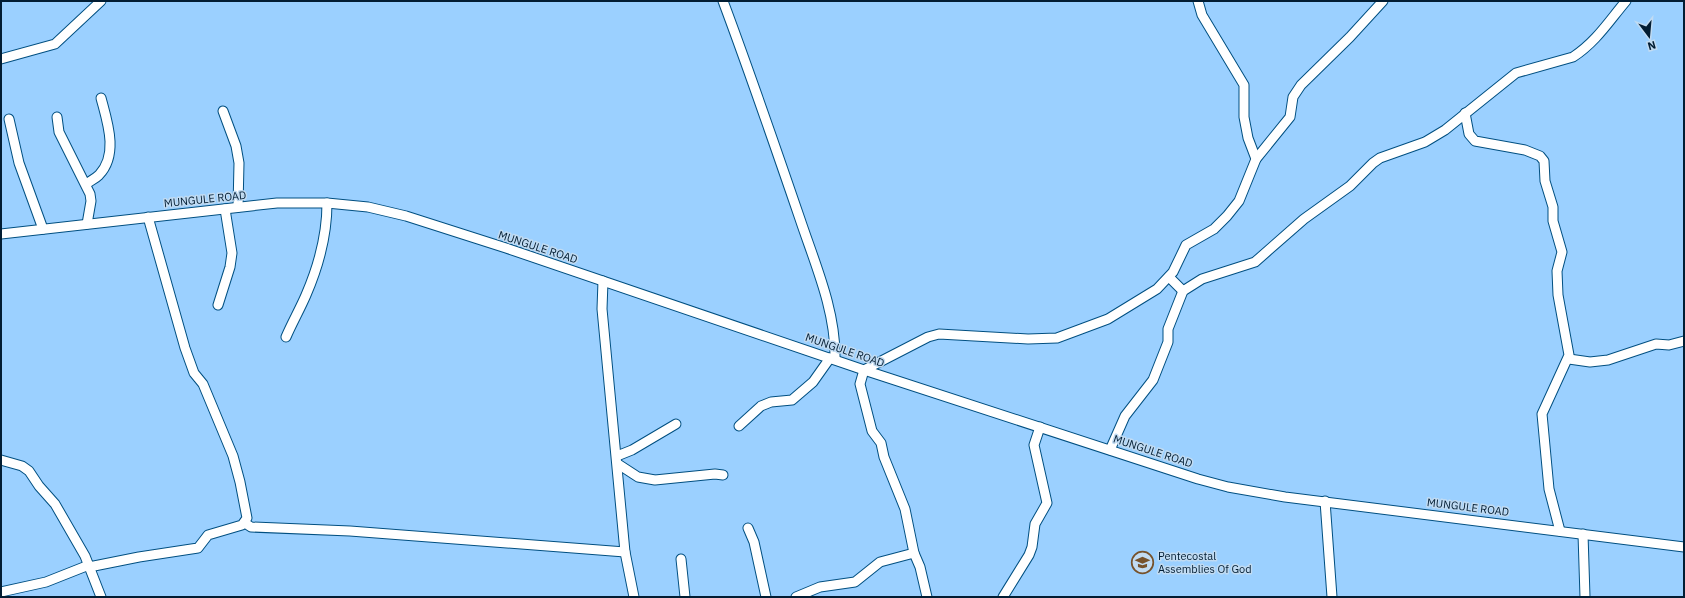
<svg xmlns="http://www.w3.org/2000/svg" width="1685" height="598" font-family="'IBM Plex Sans',sans-serif">
<style>
.lines{fill:none;stroke-linecap:round;stroke-linejoin:round}
.minor-casing{stroke:#004f81;stroke-width:11}
.minor{stroke:#fff;stroke-width:9}
.labels{text-anchor:middle;dominant-baseline:central;stroke-width:3;stroke-linejoin:round;paint-order:stroke}
.street-label{font-size:11px;fill:#021d33;stroke:#c1dbf2}
.poi-label{font-size:11px;fill:#021d33;stroke:#c1dbf2;text-anchor:start}
</style>
<rect width="100%" height="100%" fill="#9bd0ff"/>
<g class="lines">
<defs>
<g id="minor">
<path d="M723,1C750,73 775,146 800,219C815,264 836,311 835,359"/>
<path d="M1198,1L1202,15L1244,85V117L1248,138L1256,159"/>
<path d="M1,59L55,44L101,1"/>
<path d="M223,111L236,146L239,163L238,207"/>
<path d="M1465,113L1469,134L1475,141L1525,150L1540,156L1544,161L1545,181L1553,207V221L1562,252L1557,271L1558,295L1569,355L1542,414L1549,489L1560,531"/>
<path d="M57,117L59,132L90,194L91,201L87,224"/>
<path d="M9,119L19,163L43,229"/>
<path d="M86,184C90,181 95,179 99,175C119,154 107,121 101,98"/>
<path d="M1,234L277,203H327L368,207L406,216L506,248L864,370L1198,479L1228,487L1285,497L1684,547"/>
<path d="M1169,277L1183,291"/>
<path d="M603,281L602,309L625,552L634,597"/>
<path d="M218,305L230,267L232,253L225,209"/>
<path d="M286,337C292,323 300,309 306,295C319,265 327,235 327,203"/>
<path d="M1569,359L1590,362L1608,360L1656,344L1669,345L1684,341"/>
<path d="M739,426L761,406L771,402L792,400L813,382L830,358"/>
<path d="M1110,450L1125,416L1153,380L1168,342V329L1183,291L1202,279L1255,262L1304,219L1350,186L1373,163L1380,158L1425,142L1445,130L1516,73L1573,57C1596,42 1609,21 1626,1"/>
<path d="M617,456L632,450L676,424"/>
<path d="M1,460L22,466L29,471L39,486L55,504L85,556L101,597"/>
<path d="M618,464L638,477L655,480L715,474L723,475"/>
<path d="M1325,501L1332,597"/>
<path d="M245,523L251,527L350,531L625,552"/>
<path d="M748,528L754,542L766,597"/>
<path d="M1583,534L1585,597"/>
<path d="M681,559L685,597"/>
<path d="M89,567L139,557L198,548L208,535L242,525L247,518L240,482L233,456L203,384L194,373L185,348L148,217"/>
<path d="M1,592L46,582L89,565"/>
<path d="M796,597L820,587L855,582L880,562L914,553"/>
<path d="M927,597L920,567L914,553L905,509L884,457L881,443L872,431L860,384L864,370L928,337L939,334L1028,339L1057,338L1108,319L1157,289L1173,272L1186,245L1214,229L1227,216L1239,201L1256,159L1290,117L1293,97L1301,85L1350,37L1383,1"/>
<path d="M1003,597L1029,555L1032,547L1035,524L1047,503L1034,445L1040,427"/>
</g>
</defs>
<use href="#minor" class="minor-casing"/>
<use href="#minor" class="minor"/>
</g>
<defs>
<symbol id="school-ring" viewBox="-11 -11 22 22"><circle r="9.5" fill="#c1dbf2" stroke="#76522c" stroke-width="1.5"/><path d="M0-5L7-2L0 1L-7-2ZM-4 1L0 2.5L4 1V4Q0 6-4 4Z" fill="#76522c"/></symbol>
</defs>
<g fill-rule="evenodd">
<use href="#school-ring" x="1130" y="550" width="25" height="25"/>
</g>
<g class="labels">
<g class="street-label">
<text transform="translate(205 199) rotate(-6)">MUNGULE ROAD</text>
<text transform="translate(538 247) rotate(18)">MUNGULE ROAD</text>
<text transform="translate(845 350) rotate(19)">MUNGULE ROAD</text>
<text transform="translate(1153 451) rotate(18)">MUNGULE ROAD</text>
<text transform="translate(1468 507) rotate(7)">MUNGULE ROAD</text>
</g>
<g class="poi-label">
<text x="1158" y="556">Pentecostal<tspan x="1158" dy="13">Assemblies Of God</tspan></text>
</g>
</g>
<rect width="1685" height="598" fill="none" stroke="#021d33" stroke-width="4"/>
<g transform="translate(1649 36) rotate(164)" stroke="#c1dbf2" stroke-width="3" paint-order="stroke">
<path d="M0-3L7 15L0 10L-7 15Z" fill="#021d33"/>
<text y="-6" font-size="11" font-weight="bold" text-anchor="middle" fill="#021d33">N</text>
</g>
</svg>
